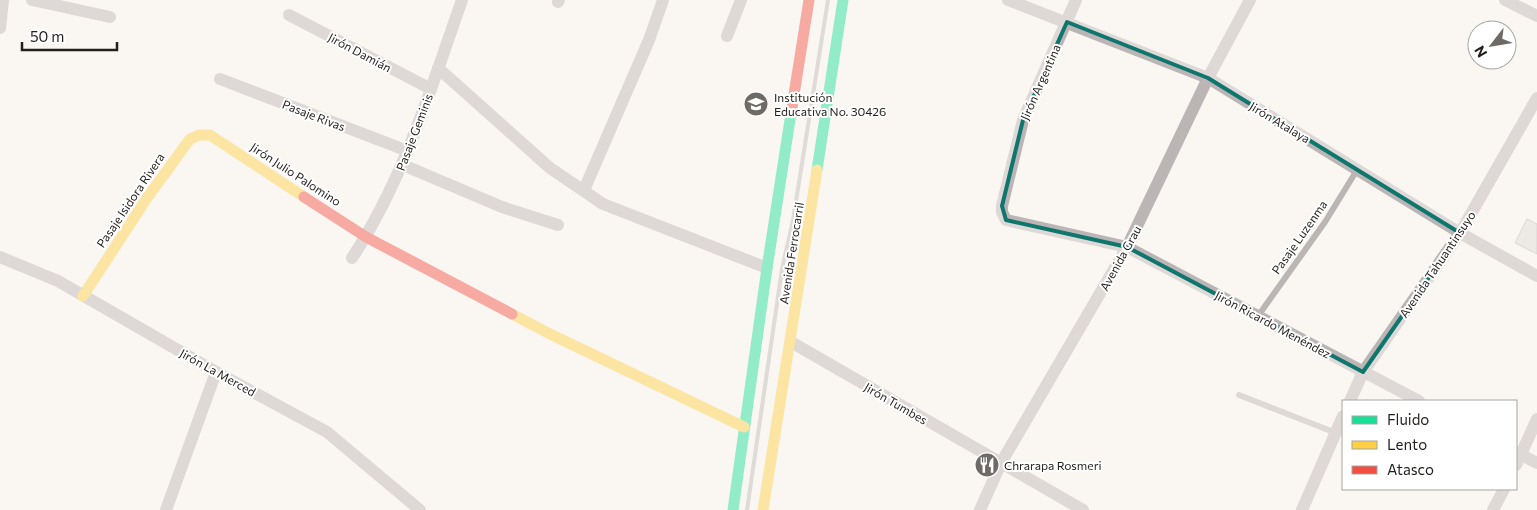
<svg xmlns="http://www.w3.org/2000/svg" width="1537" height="510" font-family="Commissioner,sans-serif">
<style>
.building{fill:#dedbd8;stroke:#b4b1ae}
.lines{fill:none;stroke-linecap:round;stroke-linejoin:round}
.lane{stroke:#bcb5b6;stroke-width:6}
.street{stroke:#bcb5b6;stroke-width:12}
.fast{stroke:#16e098;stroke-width:11}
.slow{stroke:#ffcf43;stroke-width:11}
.jam{stroke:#f24e42;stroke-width:11}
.rail{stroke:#bebab9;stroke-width:4}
.marked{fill:none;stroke:#0f766e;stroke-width:4;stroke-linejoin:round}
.labels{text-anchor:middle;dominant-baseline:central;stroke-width:4;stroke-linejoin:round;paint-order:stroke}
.street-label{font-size:12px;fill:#221f1c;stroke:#fff}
.poi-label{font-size:12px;fill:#221f1c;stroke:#fff;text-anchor:start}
</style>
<rect width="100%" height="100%" fill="#faf6f2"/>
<path class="building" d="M1527,219L1537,224V254L1515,243Z"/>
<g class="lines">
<g class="lane">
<path d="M1258,316L1325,222L1357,170"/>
<path d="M1239,395L1336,433"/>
</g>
<g class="street">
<path d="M32,0L110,17"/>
<path d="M1008,0L1208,78L1460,233L1537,276"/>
<path d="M1076,0L1023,120L1002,206V212L1006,220L1127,247L1419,401"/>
<path d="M1505,0L1537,16"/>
<path d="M558,2L559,0"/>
<path d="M289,15L431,89"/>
<path d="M0,28L3,0"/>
<path d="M727,36L741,0"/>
<path d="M438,68L550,168L603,204L767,268"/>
<path d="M220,79L408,151"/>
<path d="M403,165L502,207L558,225"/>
<path d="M584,190L649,40L663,0"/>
<path d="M0,257L58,281L216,372L327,432L420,510"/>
<path d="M352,258C404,179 431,88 462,0"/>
<path d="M791,342L1083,510"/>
<path d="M1350,401L1363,372L1460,233L1537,98"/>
<path d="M1516,452L1537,463"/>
<path d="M1516,465L1537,419"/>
<path d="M166,510L216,372"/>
<path d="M980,510L1001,463L1127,247L1208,78L1250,0"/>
<path d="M1302,510L1343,416"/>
<path d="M1493,510L1504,489"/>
</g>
<g class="fast">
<path d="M817,170L843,0"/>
<path d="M733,510L767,268L792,107"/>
</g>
<g class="slow">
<path d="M83,296L147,198L190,139L199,135H210L304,197"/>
<path d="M512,314L548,333L744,427"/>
<path d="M763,510L817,170"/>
</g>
<g class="jam">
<path d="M792,107L809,0"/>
<path d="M304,197L366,237L512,314"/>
</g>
<path class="rail" d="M747,510L782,269L793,220L828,0"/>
</g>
<path d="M0 0H1537V510H0ZM1067,22L1208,78L1460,233L1363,372L1127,247L1006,220L1002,206L1023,120Z" fill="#faf6f2" fill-opacity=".55" fill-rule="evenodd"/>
<path class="marked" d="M1067,22L1208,78L1460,233L1363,372L1127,247L1006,220L1002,206L1023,120Z"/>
<defs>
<symbol id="school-disc" viewBox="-11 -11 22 22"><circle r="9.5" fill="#6e6a67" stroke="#fff"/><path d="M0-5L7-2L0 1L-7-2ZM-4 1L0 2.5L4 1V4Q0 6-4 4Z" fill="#fff"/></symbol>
<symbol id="restaurant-disc" viewBox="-11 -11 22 22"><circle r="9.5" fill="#6e6a67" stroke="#fff"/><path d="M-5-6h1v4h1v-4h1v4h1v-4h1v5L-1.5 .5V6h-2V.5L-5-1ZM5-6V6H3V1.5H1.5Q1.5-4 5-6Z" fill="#fff"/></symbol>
</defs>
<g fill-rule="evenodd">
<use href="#school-disc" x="742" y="90" width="28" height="28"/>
<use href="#restaurant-disc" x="973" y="451" width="28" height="28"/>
</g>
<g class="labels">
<g class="street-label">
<text transform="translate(360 52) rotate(28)">Jirón Damián</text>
<text transform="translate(1040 82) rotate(-66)">Jirón Argentina</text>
<text transform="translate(314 115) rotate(21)">Pasaje Rivas</text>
<text transform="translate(1280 122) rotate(31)">Jirón Atalaya</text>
<text transform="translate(414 132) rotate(-69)">Pasaje Geminis</text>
<text transform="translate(296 174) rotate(33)">Jirón Julio Palomino</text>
<text transform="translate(130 200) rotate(-56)">Pasaje Isidora Rivera</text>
<text transform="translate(1299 237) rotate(-55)">Pasaje Luzenma</text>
<text transform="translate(791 253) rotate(-81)">Avenida Ferrocarril</text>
<text transform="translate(1120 258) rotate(-61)">Avenida Grau</text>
<text transform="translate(1437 264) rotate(-56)">Avenida Tahuantinsuyo</text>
<text transform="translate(1273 324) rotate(28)">Jirón Ricardo Menéndez</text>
<text transform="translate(218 372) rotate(29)">Jirón La Merced</text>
<text transform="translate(896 403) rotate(30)">Jirón Tumbes</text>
</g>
<g class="poi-label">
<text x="774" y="97">Institución<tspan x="774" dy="14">Educativa No. 30426</tspan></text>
<text x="1004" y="465">Chrarapa Rosmeri</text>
</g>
</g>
<rect x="1342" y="400" width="175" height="90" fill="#ffffff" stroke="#a7a5a4"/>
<rect x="1352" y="416" width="25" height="8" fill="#16e098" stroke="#a7a5a4"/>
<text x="1387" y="425" font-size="15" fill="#221f1c">Fluido</text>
<rect x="1352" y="441" width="25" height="8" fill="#ffcf43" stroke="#a7a5a4"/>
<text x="1387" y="450" font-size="15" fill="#221f1c">Lento</text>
<rect x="1352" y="466" width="25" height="8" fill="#f24e42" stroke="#a7a5a4"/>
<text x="1387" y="475" font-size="15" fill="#221f1c">Atasco</text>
<g transform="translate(1492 45) rotate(239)"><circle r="24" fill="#ffffff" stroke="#a7a5a4"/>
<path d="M0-4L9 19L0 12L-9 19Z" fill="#6e6a67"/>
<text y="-8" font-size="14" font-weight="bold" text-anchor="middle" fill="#221f1c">N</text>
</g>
<path d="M22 42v8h95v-8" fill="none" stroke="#221f1c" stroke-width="2.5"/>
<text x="30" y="42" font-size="15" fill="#221f1c" stroke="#ffffff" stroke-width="4" paint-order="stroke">50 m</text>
</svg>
